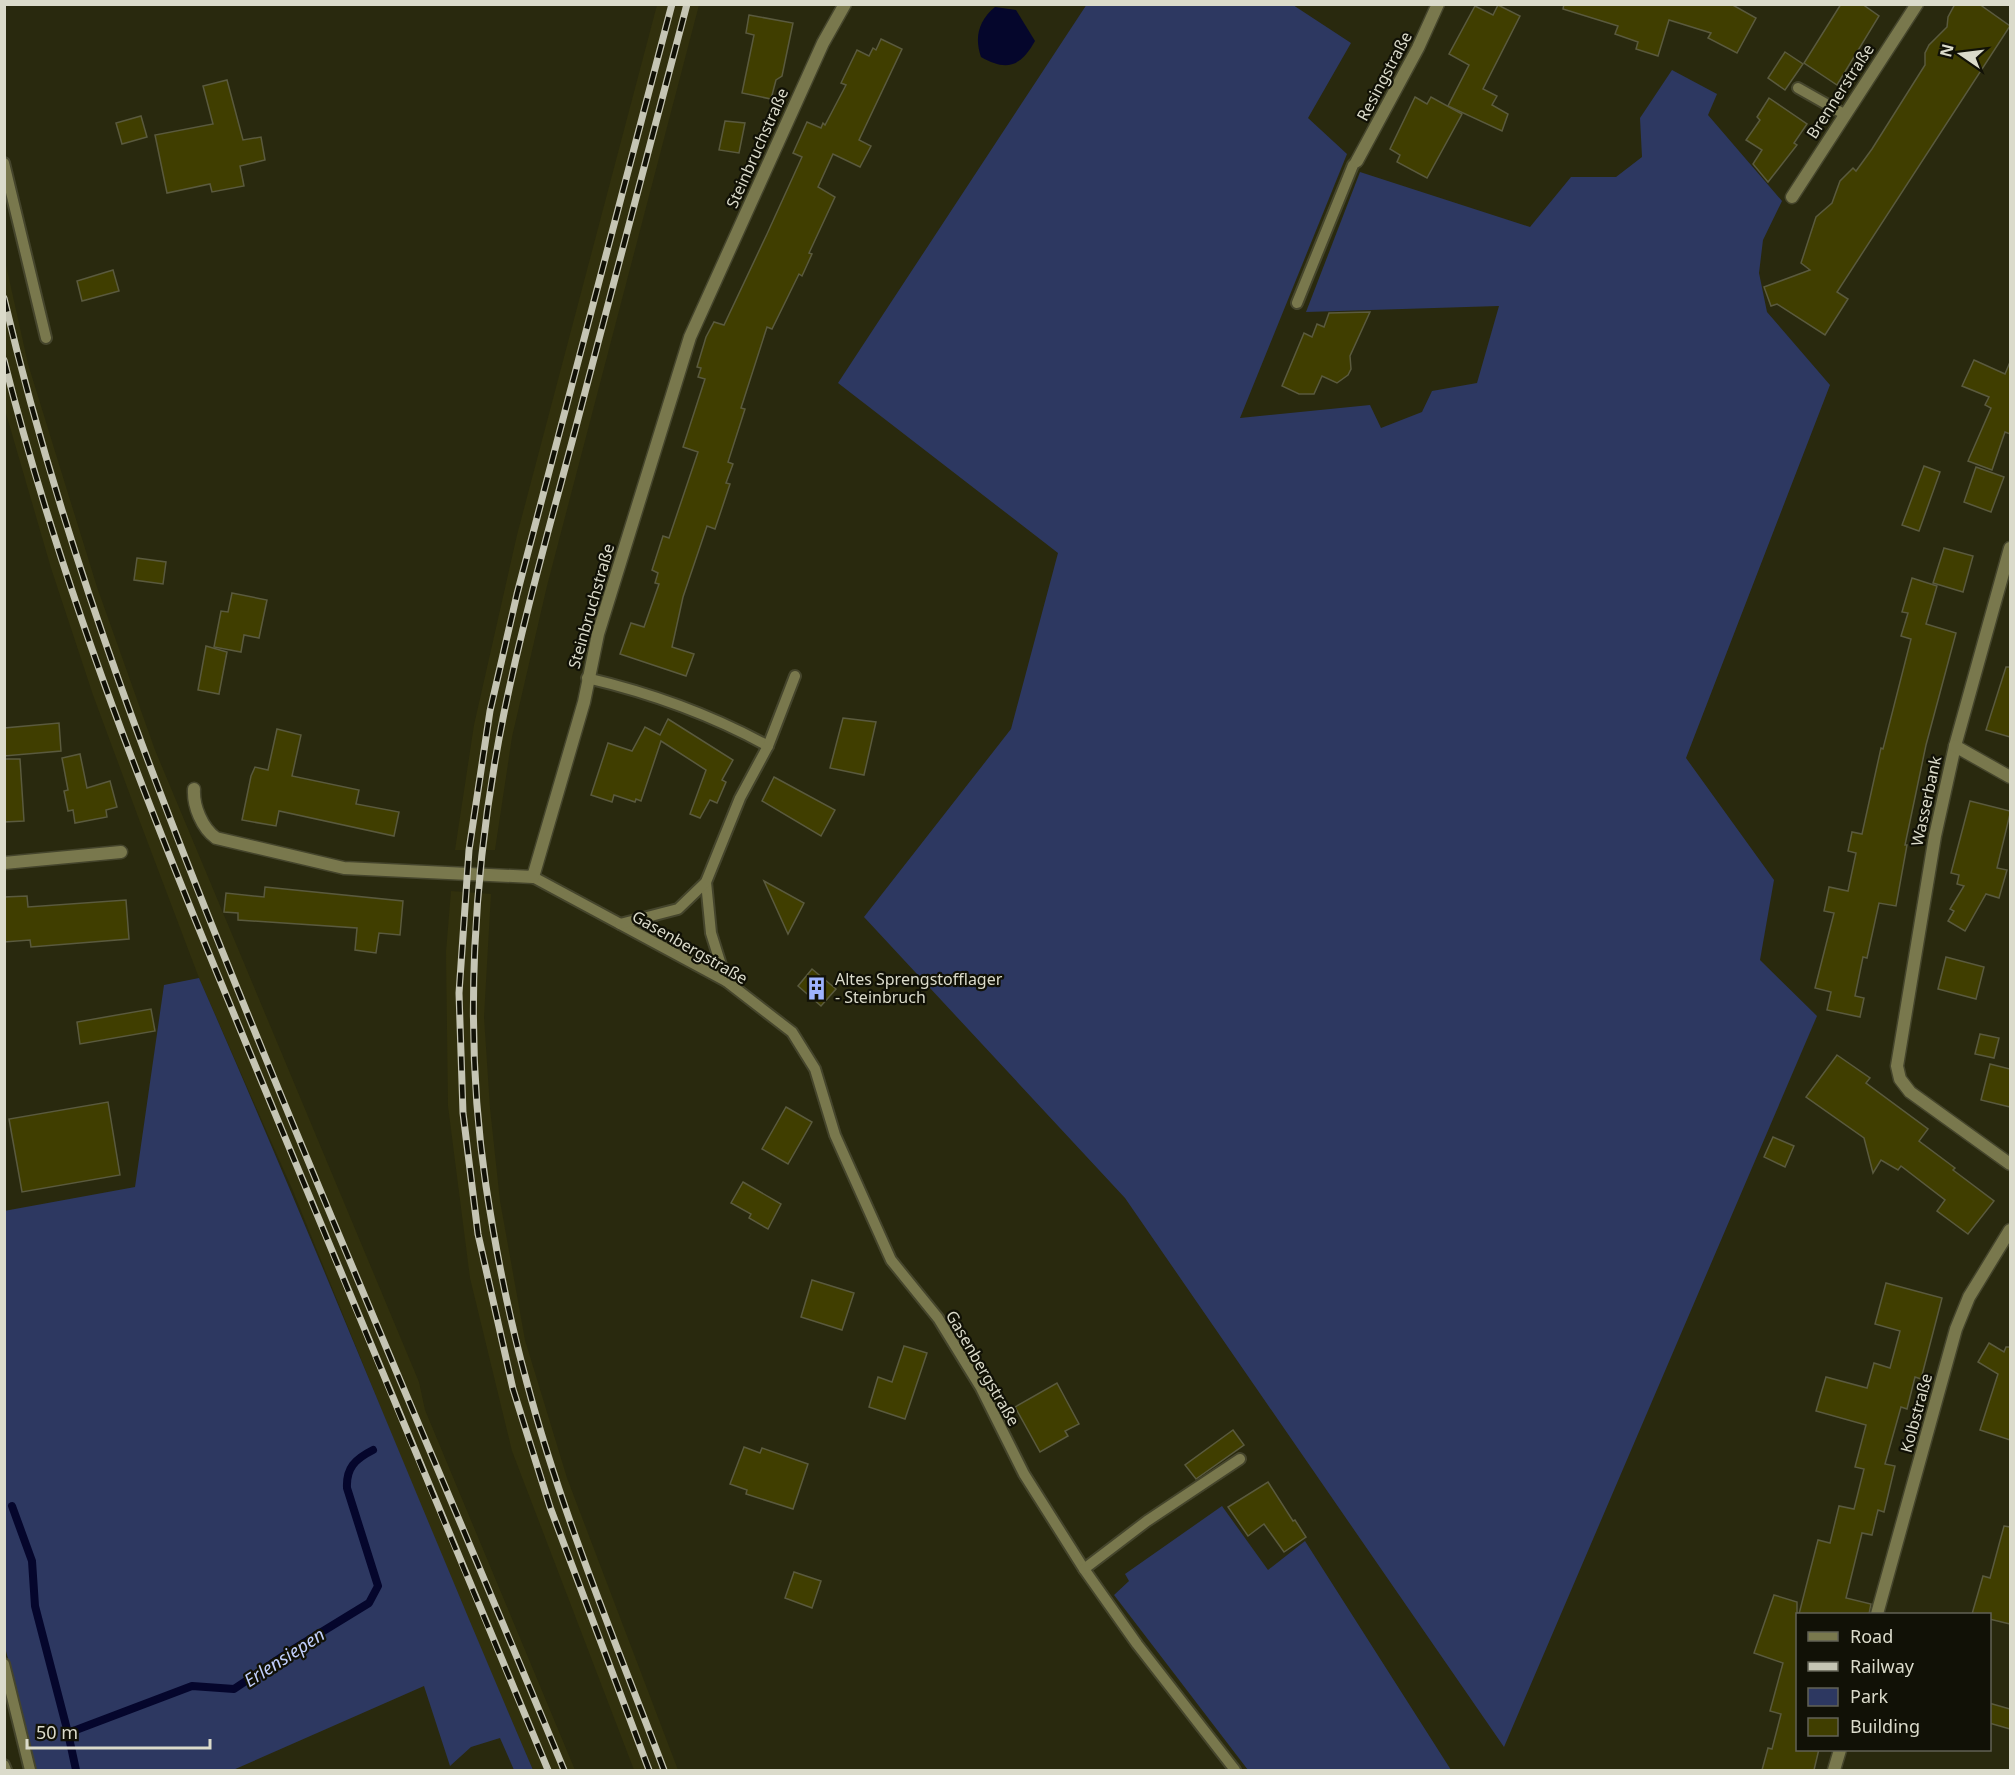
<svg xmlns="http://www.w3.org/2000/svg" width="2015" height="1775" font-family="'Noto Sans',sans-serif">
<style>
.built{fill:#31300d}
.green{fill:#2d3861}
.water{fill:#05062c}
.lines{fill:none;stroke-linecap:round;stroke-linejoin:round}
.stream{stroke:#05062c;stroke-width:8}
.building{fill:#403e00;stroke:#5a5a3e;stroke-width:1.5}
.lane-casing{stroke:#45452c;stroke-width:14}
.street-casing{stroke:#45452c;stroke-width:15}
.lane{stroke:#79784d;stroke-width:10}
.street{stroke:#79784d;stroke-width:12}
.rail-casing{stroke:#c5c5b4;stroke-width:7}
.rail{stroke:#111106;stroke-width:4.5;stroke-dasharray:14;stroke-linecap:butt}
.labels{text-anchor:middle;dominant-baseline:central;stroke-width:4.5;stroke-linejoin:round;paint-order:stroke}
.street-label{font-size:16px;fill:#dbdbcb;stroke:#111106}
.poi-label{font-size:16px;fill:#dbdbcb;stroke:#111106;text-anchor:start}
.water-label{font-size:18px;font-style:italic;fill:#c1cffc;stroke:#111106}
</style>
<rect width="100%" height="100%" fill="#29290e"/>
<g class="built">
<path d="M657,5H699L547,586L512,737L495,850H455L474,725L517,535Z"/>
<path d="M4,256L28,364L97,587L155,750L419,1382L425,1410L575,1770H533L439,1552L293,1191L199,978L140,822L93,695L51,568L5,410Z"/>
<path d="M451,891L491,894L484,1017L490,1108L500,1201L525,1340L567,1478L678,1770H634L512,1451L470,1278L448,1106L446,952Z"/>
</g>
<g class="green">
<path d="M1087,4L1293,5L1351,43L1308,118L1347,154L1240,418L1370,405L1381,428L1422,412L1432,391L1477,383L1499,306L1306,312L1360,172L1530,227L1571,177H1616L1642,157L1640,118L1672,70L1717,94L1708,115L1782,201L1763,240L1759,273L1767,312L1830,385L1686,758L1774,880L1760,960L1817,1016L1504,1747L1125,1198L864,917L1011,729L1058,553L838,383Z"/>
<path d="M199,978C314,1240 420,1507 533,1770H514L500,1738L471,1747L450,1766L424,1686L233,1770H36L5,1647L4,1211L135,1187L164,985Z"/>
<path d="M1222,1506L1268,1570L1305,1541L1451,1770H1248L1114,1595L1129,1581L1125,1574Z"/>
</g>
<path class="water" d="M995,7L1016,10L1035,41C1021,66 1007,72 981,57C974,37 979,20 995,7Z"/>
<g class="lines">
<g class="stream">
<path d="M12,1506L32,1561L35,1606L68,1733"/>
<path d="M76,1770L68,1733L192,1686L234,1689L289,1652L369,1603L378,1586L347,1488C346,1468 355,1459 373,1450"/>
</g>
</g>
<g class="building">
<path d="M1564,4H1731L1756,18L1737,53L1708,38L1711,33L1669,20L1658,56L1636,49L1638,42L1615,34L1618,26L1563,9Z"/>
<path d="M1841,4H1862L1879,16L1837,85L1804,63Z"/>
<path d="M1955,4H1979L2010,26L1837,292L1848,299L1825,335L1777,304L1771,306L1764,287L1810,270L1801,263L1816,217L1832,203L1840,181L1853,168L1856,171L1872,149L1925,65V53L1929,45L1947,27L1948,17Z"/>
<path d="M1498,5L1520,16L1483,89L1497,96L1492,105L1508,114L1502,131L1448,106L1469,65L1449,54L1475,6L1493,15Z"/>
<path d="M749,15L793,23L782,76L776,80L771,99L742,93L754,35L746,33Z"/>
<path d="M881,39L902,49L859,140L871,146L860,167L833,154L818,187L835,197L809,253L812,254L802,276L799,274L772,329L767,327L741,408L745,409L728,462L733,464L726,483L730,484L715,529L707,526L683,597L672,647L694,654L686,676L620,654L631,623L644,627L659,584L655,583L658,573L652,570L663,536L669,538L698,452L683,447L705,379L698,377L701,368L697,367L706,337L714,322L724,325L767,234L802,157L793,153L807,122L821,128L823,123L825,125L846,85L841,83L857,50L869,56L873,48L876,50Z"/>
<path d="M1785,52L1803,64L1785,90L1768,78Z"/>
<path d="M227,80L243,140L261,137L265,160L240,166L244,186L212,192L210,184L167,193L155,135L213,124L203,86Z"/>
<path d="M1415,97L1427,104L1431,97L1462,114L1427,178L1397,162L1400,155L1390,149Z"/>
<path d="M1769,98L1807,124L1794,143L1797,145L1768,182L1753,164L1762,150L1746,140L1760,120L1757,117Z"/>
<path d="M141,116L147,137L122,144L116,123Z"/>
<path d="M725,121L745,123L739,153L719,150Z"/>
<path d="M113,270L119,291L82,301L77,281Z"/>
<path d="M1370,312L1350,356L1351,369L1348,375L1337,383L1322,376L1314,394H1299L1282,386L1304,333L1312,337L1317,324L1324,327L1329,313Z"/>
<path d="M1974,360L2005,374L2010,362V434L2005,432L1992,470L1968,461L1991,408L1985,405L1989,397L1962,386Z"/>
<path d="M1924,466L1940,472L1919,531L1902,525Z"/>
<path d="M1976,467L2004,477L1991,512L1964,502Z"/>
<path d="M1944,548L1973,556L1963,592L1933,583Z"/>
<path d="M137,558L166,562L163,584L134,580Z"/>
<path d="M1912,578L1937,586L1926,624L1956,633L1926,745L1905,845H1907L1896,906L1879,903L1867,958L1863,957L1855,996L1864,998L1860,1017L1827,1010L1831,992L1815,988L1834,913L1824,911L1829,887L1848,891L1856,853L1848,851L1852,832L1862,834L1881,748L1883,749L1911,639L1901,636L1908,613L1902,612Z"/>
<path d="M232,593L267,600L259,638L244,635L241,652L214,647L221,611L228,612Z"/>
<path d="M206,646L227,652L219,694L198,690Z"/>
<path d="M2006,667H2010V737L1986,730Z"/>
<path d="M843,718L876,722L864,775L830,768Z"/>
<path d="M668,719L733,760L722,780L726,782L717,803L710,800L700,818L690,814L706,770L661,741L641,801L636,799L635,802L614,795L612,802L591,795L608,743L632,751L645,727L660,735Z"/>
<path d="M59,723L61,751L4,756V728Z"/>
<path d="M277,729L301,735L292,776L359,790L356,804L399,812L394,836L279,811L276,826L242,820L251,776L255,767L268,770Z"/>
<path d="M80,754L87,788L110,781L117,807L106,810L107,817L75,823L73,810L68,811L64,791L68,790L62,758Z"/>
<path d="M4,759H20L24,821L4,822Z"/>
<path d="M774,777L835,810L821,836L762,801Z"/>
<path d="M1970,801L2010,811V814L1997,868L2007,870L1999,898L1986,894L1965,931L1948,921L1954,911L1950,909L1964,886L1957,884L1959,875L1951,873Z"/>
<path d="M764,881L804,903L788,934Z"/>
<path d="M265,887L403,901L400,935L379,933L376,953L355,950L357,928L238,920V913L224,912L226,893L264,897Z"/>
<path d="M27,896L28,907L126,900L129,939L31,947L30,940L4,942V897Z"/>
<path d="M1946,957L1984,967L1976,999L1938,989Z"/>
<path d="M812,969L836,989L821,1006L798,986Z"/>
<path d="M151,1009L155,1031L80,1044L77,1022Z"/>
<path d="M1980,1034L1999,1038L1994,1058L1975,1054Z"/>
<path d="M1837,1055L1870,1078L1866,1083L1928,1129L1919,1141L1955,1168L1953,1170L1994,1201L1968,1234L1937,1211L1945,1200L1901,1166L1898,1170L1881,1160L1873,1173L1864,1138L1806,1097Z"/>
<path d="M1990,1064L2010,1069V1107L1981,1100Z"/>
<path d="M108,1102L120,1175L22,1192L9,1119Z"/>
<path d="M786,1107L812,1122L788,1164L762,1149Z"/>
<path d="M1773,1137L1794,1146L1785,1167L1764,1157Z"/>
<path d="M743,1182L781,1204L768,1229L749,1218L751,1214L731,1203Z"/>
<path d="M812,1280L854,1293L842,1330L801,1317Z"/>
<path d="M1886,1283L1942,1298L1921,1379L1915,1377L1907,1409L1901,1407L1885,1464L1895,1466L1884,1512L1878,1510L1872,1535L1862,1533L1846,1598L1871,1604L1869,1614H1799L1818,1540L1830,1543L1839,1506L1854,1509L1864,1469L1855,1467L1866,1425L1816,1411L1820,1397L1826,1377L1867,1388L1874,1363L1890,1368L1900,1331L1875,1324Z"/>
<path d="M1989,1343L2004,1352L2006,1347H2010V1440L1980,1430L1998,1374L1978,1362Z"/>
<path d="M904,1346L927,1353L905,1419L869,1407L878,1377L892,1382Z"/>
<path d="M1057,1383L1079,1424L1065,1431L1068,1436L1040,1452L1015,1407Z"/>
<path d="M1233,1430L1244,1445L1196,1479L1185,1465Z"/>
<path d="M744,1447L760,1453L762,1448L808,1464L793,1509L746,1494L747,1490L730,1484Z"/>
<path d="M1268,1482L1293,1521L1295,1520L1306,1537L1284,1552L1264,1524L1248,1536L1228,1507Z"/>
<path d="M2004,1526L2010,1527V1624L1989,1619V1614H1972L1983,1576L1990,1578Z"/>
<path d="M794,1572L821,1581L812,1608L785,1598Z"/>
<path d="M1774,1595L1797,1602V1749H1819L1814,1770H1762L1768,1748L1772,1749L1781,1714L1770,1711L1783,1663L1754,1653Z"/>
<path d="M1989,1703L2010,1709V1729L1989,1723Z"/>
</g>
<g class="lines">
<defs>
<g id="lane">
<path d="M1798,88L1844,114"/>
<path d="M4,163L46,338"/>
<path d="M1297,303L1353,165L1357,161"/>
<path d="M587,678C651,693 710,714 768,746"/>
<path d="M533,877L726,981L792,1032L815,1069L835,1135L891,1260L938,1318L981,1388L1024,1474L1084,1569L1137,1644L1235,1770"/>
<path d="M706,882L711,933L726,981"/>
<path d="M620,924L678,909L706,882L740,798L768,746L795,676"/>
<path d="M1084,1569L1147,1521L1240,1459"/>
<path d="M4,1664L30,1770"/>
<path d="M4,1765L6,1770"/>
</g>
<g id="street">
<path d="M1357,161L1418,48L1438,4"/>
<path d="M1792,197L1917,4"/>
<path d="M2010,548L1955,746L1935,836L1897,1066L1900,1079L1910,1092L2010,1164"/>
<path d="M1955,746L2010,777"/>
<path d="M194,789C193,806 202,828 216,838L344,868L533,877L584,702L598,634L690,337L823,43L845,4"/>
<path d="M4,863L121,852"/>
<path d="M1877,1614L1956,1329L1969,1297L2010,1230"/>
<path d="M1834,1770L1840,1750"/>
</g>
</defs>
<use href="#lane" class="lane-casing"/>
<use href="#street" class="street-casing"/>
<use href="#lane" class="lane"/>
<use href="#street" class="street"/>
<defs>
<g id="rail">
<path d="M4,298C65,558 163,808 264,1054C362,1294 465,1531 564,1770"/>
<path d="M4,360C69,619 172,865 274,1111C365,1331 456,1551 548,1770"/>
<path d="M649,1770L550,1507L513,1389L478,1234L463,1113L459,993L469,850L490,711L517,594L672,4"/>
<path d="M664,1770C616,1643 562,1515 527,1383C509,1318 496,1252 486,1186C463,1031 473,866 504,713C523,620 549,529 573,438C611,293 649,149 687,4"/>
</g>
</defs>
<use href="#rail" class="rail-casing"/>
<use href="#rail" class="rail"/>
</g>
<defs>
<symbol id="building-bare" viewBox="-9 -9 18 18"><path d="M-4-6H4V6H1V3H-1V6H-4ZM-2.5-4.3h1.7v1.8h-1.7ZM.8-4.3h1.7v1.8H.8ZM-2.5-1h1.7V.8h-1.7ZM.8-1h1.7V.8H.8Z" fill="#9eb3fd" stroke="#111106" stroke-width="2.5" paint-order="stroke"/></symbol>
</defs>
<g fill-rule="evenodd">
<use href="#building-bare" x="800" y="972" width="33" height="33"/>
</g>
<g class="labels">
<g class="street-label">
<text transform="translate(1384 76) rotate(-62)">Resingstraße</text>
<text transform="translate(1840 91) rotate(-57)">Brennerstraße</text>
<text transform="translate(757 148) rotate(-66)">Steinbruchstraße</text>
<text transform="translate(591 606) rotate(-74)">Steinbruchstraße</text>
<text transform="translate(1926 801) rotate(-78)">Wasserbank</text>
<text transform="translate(690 947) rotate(30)">Gasenbergstraße</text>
<text transform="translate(983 1368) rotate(60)">Gasenbergstraße</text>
<text transform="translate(1916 1413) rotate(-75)">Kolbstraße</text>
</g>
<g class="poi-label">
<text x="835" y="979">Altes Sprengstofflager<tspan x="835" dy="18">- Steinbruch</tspan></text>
</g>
<g class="water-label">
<text transform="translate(284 1657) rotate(-33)">Erlensiepen</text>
</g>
</g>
<rect width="2015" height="1775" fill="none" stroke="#dbdbcb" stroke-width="12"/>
<rect x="1796" y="1613" width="195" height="138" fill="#111106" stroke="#626255" stroke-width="1.5"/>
<rect x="1808" y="1632" width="30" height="9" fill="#79784d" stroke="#626255" stroke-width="1.5"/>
<text x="1850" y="1643" font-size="18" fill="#dbdbcb">Road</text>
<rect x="1808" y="1662" width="30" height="9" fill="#c5c5b4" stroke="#626255" stroke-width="1.5"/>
<text x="1850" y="1673" font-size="18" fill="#dbdbcb">Railway</text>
<rect x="1808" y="1688" width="30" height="18" fill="#2d3861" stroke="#626255" stroke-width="1.5"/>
<text x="1850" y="1703" font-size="18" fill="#dbdbcb">Park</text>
<rect x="1808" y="1718" width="30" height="18" fill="#403e00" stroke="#626255" stroke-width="1.5"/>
<text x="1850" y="1733" font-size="18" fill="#dbdbcb">Building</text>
<g transform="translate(1961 54) rotate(284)" stroke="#111106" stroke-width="4.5" paint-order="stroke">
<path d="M0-4.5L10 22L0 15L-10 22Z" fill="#dbdbcb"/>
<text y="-9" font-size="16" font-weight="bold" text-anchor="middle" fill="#dbdbcb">N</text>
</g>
<path d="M27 1739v9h183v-9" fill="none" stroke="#dbdbcb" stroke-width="3"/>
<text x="36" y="1739" font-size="18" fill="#dbdbcb" stroke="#111106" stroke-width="4.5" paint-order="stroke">50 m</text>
</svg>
